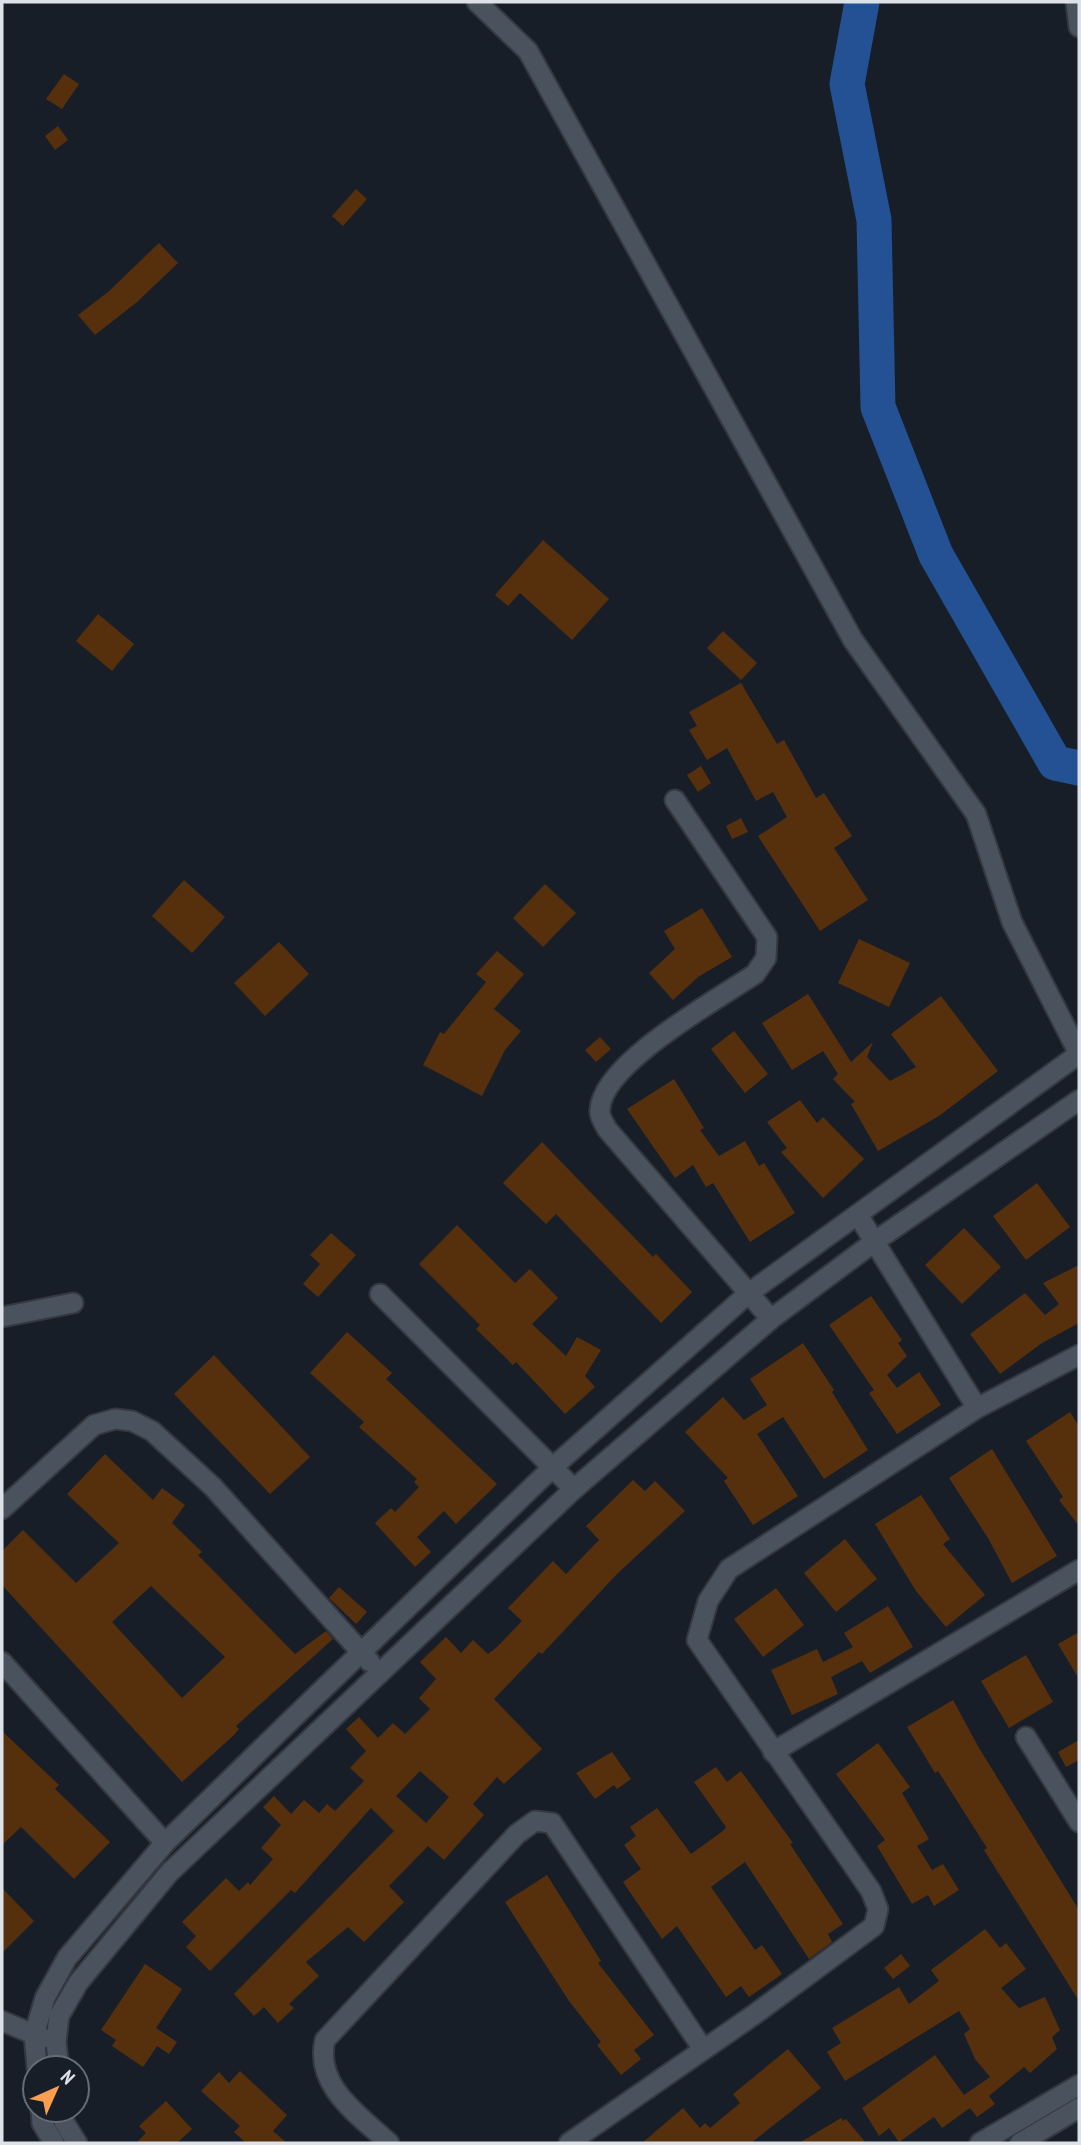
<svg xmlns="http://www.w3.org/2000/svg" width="1081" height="2145" font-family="'PT Sans Narrow',sans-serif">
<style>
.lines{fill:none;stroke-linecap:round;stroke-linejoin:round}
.river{stroke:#235194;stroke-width:35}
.building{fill:#56300d;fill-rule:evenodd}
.street-casing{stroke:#343840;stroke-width:23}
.street{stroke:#4a525e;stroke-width:19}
</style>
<rect width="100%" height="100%" fill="#171e28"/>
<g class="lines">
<path class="river" d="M862,2L847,84L874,220L878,407L936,555L1055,763L1079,768"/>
</g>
<g class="building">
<path d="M64,74L79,84L62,109L46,99Z"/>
<path d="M58,126L68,140L55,150L45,136Z"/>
<path d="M356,189L367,199L343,226L332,216Z"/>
<path d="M159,243L178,263L137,302L95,335L78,315L108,292Z"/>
<path d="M543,540L609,599L572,640L520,593L508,606L495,595Z"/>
<path d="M98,614L134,644L112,671L76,641Z"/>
<path d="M723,631L757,663L741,680L707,648Z"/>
<path d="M741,683L777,744L784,740L816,798L824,793L852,836L834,848L868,900L820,931L758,836L787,817L773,792L756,801L727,748L707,760L689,730L697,726L689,712Z"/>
<path d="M701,766L711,783L698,792L687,775Z"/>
<path d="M741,818L748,832L732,839L726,826Z"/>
<path d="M184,880L225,917L192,953L152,916Z"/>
<path d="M545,884L576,913L543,947L513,918Z"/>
<path d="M702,908L732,957L698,977L673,1000L649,973L675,949L664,931Z"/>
<path d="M859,939L910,963L889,1007L838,983Z"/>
<path d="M279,942L309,974L265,1016L234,983Z"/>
<path d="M497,951L524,974L494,1009L521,1031L505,1050L482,1096L423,1065L440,1032L444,1034L486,982L476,974Z"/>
<path d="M808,994L851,1062L873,1042L867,1057L890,1081L916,1067L891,1034L941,996L998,1071L939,1116L878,1151L851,1104L855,1102L833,1079L838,1074L823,1051L792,1070L762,1023Z"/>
<path d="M734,1031L768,1074L745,1093L711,1049Z"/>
<path d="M600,1037L611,1049L596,1062L585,1050Z"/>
<path d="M674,1079L704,1128L700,1130L719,1156L745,1141L759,1166L764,1163L795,1213L750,1242L713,1183L706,1187L693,1165L675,1178L627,1109Z"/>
<path d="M800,1100L817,1123L823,1117L864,1159L823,1198L781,1152L787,1148L767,1122Z"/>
<path d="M542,1142L653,1257L656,1254L692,1292L661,1323L556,1214L546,1224L503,1183Z"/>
<path d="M1037,1183L1070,1227L1026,1260L993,1216Z"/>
<path d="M457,1225L515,1283L530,1269L558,1298L532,1324L566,1356L577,1337L601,1350L585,1376L595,1387L565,1414L516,1362L513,1365L476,1329L480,1325L419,1264Z"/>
<path d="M964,1228L1001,1267L962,1304L925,1265Z"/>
<path d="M331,1233L356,1255L318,1297L303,1284L320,1264L310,1255Z"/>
<path d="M1079,1265V1323L1042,1343L1000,1374L970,1334L1025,1293L1045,1315L1059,1304L1043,1283Z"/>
<path d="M871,1296L902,1340L898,1343L907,1356L887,1375L897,1388L919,1372L941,1405L897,1434L869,1393L874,1390L829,1325Z"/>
<path d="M347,1332L392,1373L386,1379L497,1484L456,1524L444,1511L417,1537L431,1552L415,1567L375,1523L391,1508L395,1512L419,1487L414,1482L417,1479L359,1427L364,1422L310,1373Z"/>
<path d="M803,1343L834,1390L832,1392L868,1450L824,1479L783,1417L757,1434L798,1496L753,1525L724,1481L728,1478L685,1432L723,1397L744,1420L767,1405L750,1379Z"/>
<path d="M214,1355L310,1457L270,1494L174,1394Z"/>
<path d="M1070,1412L1079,1426V1526L1059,1500L1063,1497L1026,1441Z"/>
<path d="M992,1449L1057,1556L1012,1583L988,1538L949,1478Z"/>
<path d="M105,1454L153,1500L162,1488L185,1505L172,1523L202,1552L198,1555L295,1654L326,1631L333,1639L236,1726L239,1729L233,1736L182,1782L2,1585V1551L23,1530L76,1583L119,1543L67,1494ZM151,1586L225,1657L182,1698L112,1622Z"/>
<path d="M633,1480L645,1491L655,1481L685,1511L617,1574L542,1654L539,1652L494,1699L542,1749L504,1784L497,1777L473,1804L484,1815L444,1860L428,1846L389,1886L404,1902L364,1942L348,1927L306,1962L319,1976L289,2004L294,2008L278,2023L264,2007L254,2016L234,1994L394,1831L371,1808L295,1893L291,1890L210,1971L186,1947L196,1936L182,1922L226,1878L239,1891L248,1882L250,1885L273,1859L261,1848L281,1825L263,1807L274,1796L291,1814L304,1800L319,1813L327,1804L335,1811L364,1781L350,1768L366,1751L346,1729L359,1717L378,1738L393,1723L405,1734L430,1709L419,1698L436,1679L420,1662L446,1637L461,1653L473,1640L488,1654L497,1647L522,1621L508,1608L553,1561L566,1574L599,1540L586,1526ZM420,1771L449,1797L426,1823L396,1796Z"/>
<path d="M921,1495L950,1539L943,1544L985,1595L946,1627L916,1591L875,1524Z"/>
<path d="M845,1539L877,1579L836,1612L804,1573Z"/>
<path d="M339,1587L367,1612L356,1624L329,1598Z"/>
<path d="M776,1588L804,1625L763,1657L734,1619Z"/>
<path d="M888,1606L913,1647L870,1673L862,1661L831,1677L838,1694L792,1715L771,1670L817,1649L823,1662L853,1647L844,1633Z"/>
<path d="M1079,1632V1679L1058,1644Z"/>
<path d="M1026,1655L1053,1702L1009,1728L981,1681Z"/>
<path d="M953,1700L979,1748L1079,1910V2001L984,1850L987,1848L938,1771L935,1773L907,1727Z"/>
<path d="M2,1731L59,1785L55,1789L110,1842L74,1879L21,1827L2,1845Z"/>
<path d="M1079,1740V1760L1066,1767L1058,1752Z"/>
<path d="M878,1743L910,1787L902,1793L929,1839L917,1846L932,1870L943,1864L959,1890L934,1906L928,1895L912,1904L877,1846L885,1840L836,1774Z"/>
<path d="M612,1752L631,1779L617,1789L614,1785L595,1799L576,1773Z"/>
<path d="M716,1767L727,1782L741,1771L793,1843L790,1844L843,1924L828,1934L832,1942L809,1959L745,1862L711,1887L755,1950L762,1945L782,1974L749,1997L741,1986L726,1997L677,1926L662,1939L623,1882L641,1869L624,1845L636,1836L630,1827L657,1808L691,1854L723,1831L726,1827L694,1782Z"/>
<path d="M547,1875L601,1961L598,1963L654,2035L634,2050L641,2059L621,2075L597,2045L601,2042L569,2001L505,1902Z"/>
<path d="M2,1888L34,1921L2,1953Z"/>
<path d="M985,1929L1000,1948L1006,1943L1026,1969L1001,1988L1019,2008L1045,1997L1060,2030L1052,2037L1057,2049L1030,2073L1024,2067L989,2096L995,2104L977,2117L970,2108L942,2128L934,2117L899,2142L889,2128L879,2136L862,2108L935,2055L964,2095L990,2077L975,2059L964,2034L970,2029L959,2011L845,2081L827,2052L841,2043L832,2028L899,1987L909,2004L939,1981L931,1970Z"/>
<path d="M901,1954L910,1966L893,1979L884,1968Z"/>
<path d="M145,1964L182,1989L156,2028L177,2042L169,2054L157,2046L143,2067L112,2046L116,2040L101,2030Z"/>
<path d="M788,2049L821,2088L751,2143H642L683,2108L700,2128L705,2123L710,2128L740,2103L733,2094Z"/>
<path d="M240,2071L287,2115L273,2131L287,2143H246L234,2132L240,2126L201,2091L219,2072L229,2083Z"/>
<path d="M166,2101L192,2129L177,2143H136L146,2133L139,2126Z"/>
<path d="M841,2118L843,2121L846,2119L866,2143H799Z"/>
</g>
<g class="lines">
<defs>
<g id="street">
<path d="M477,2L528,51L853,640L976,814L1012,922L1079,1054"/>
<path d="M1076,2L1079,27"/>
<path d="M675,800L767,937L766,958L755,974C718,999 601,1064 600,1110C599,1116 604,1123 607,1129L771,1319"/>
<path d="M380,1294L574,1489"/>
<path d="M2,1317L73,1303"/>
<path d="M977,1408L1079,1355"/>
<path d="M2,1509L94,1425L115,1419L132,1421L152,1431L213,1487L370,1662"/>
<path d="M2,1662L165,1843"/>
<path d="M1026,1737L1079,1822"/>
<path d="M773,1752L1079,1570"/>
<path d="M2,2021L43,2038"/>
<path d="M37,2068L34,2035L45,1998L67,1958L165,1843L290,1721L552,1468L749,1293L1079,1054"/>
<path d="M59,2068L56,2042L59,2016L78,1983L169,1873L574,1489L771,1319L874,1242L1079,1100"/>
<path d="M41,2110L42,2123L54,2143"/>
<path d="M63,2110L64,2122L77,2143"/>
<path d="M389,2143C360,2116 314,2086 325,2040L517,1834L535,1821L552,1823L703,2049"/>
<path d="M569,2143L755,2014L874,1926L878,1909L871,1891L697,1640L708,1601L729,1569L977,1408L858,1215"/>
<path d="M980,2143L1079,2085"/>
<path d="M1020,2143L1079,2108"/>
</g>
</defs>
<use href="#street" class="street-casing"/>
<use href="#street" class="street"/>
</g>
<rect width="1081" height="2145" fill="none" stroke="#dde2e9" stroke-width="7"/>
<g transform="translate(56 2089) rotate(45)"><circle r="33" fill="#171e28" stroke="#666c75" stroke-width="2"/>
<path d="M0-5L12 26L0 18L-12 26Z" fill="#fb9e50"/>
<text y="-10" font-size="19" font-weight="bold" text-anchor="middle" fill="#dde2e9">N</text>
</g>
</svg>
